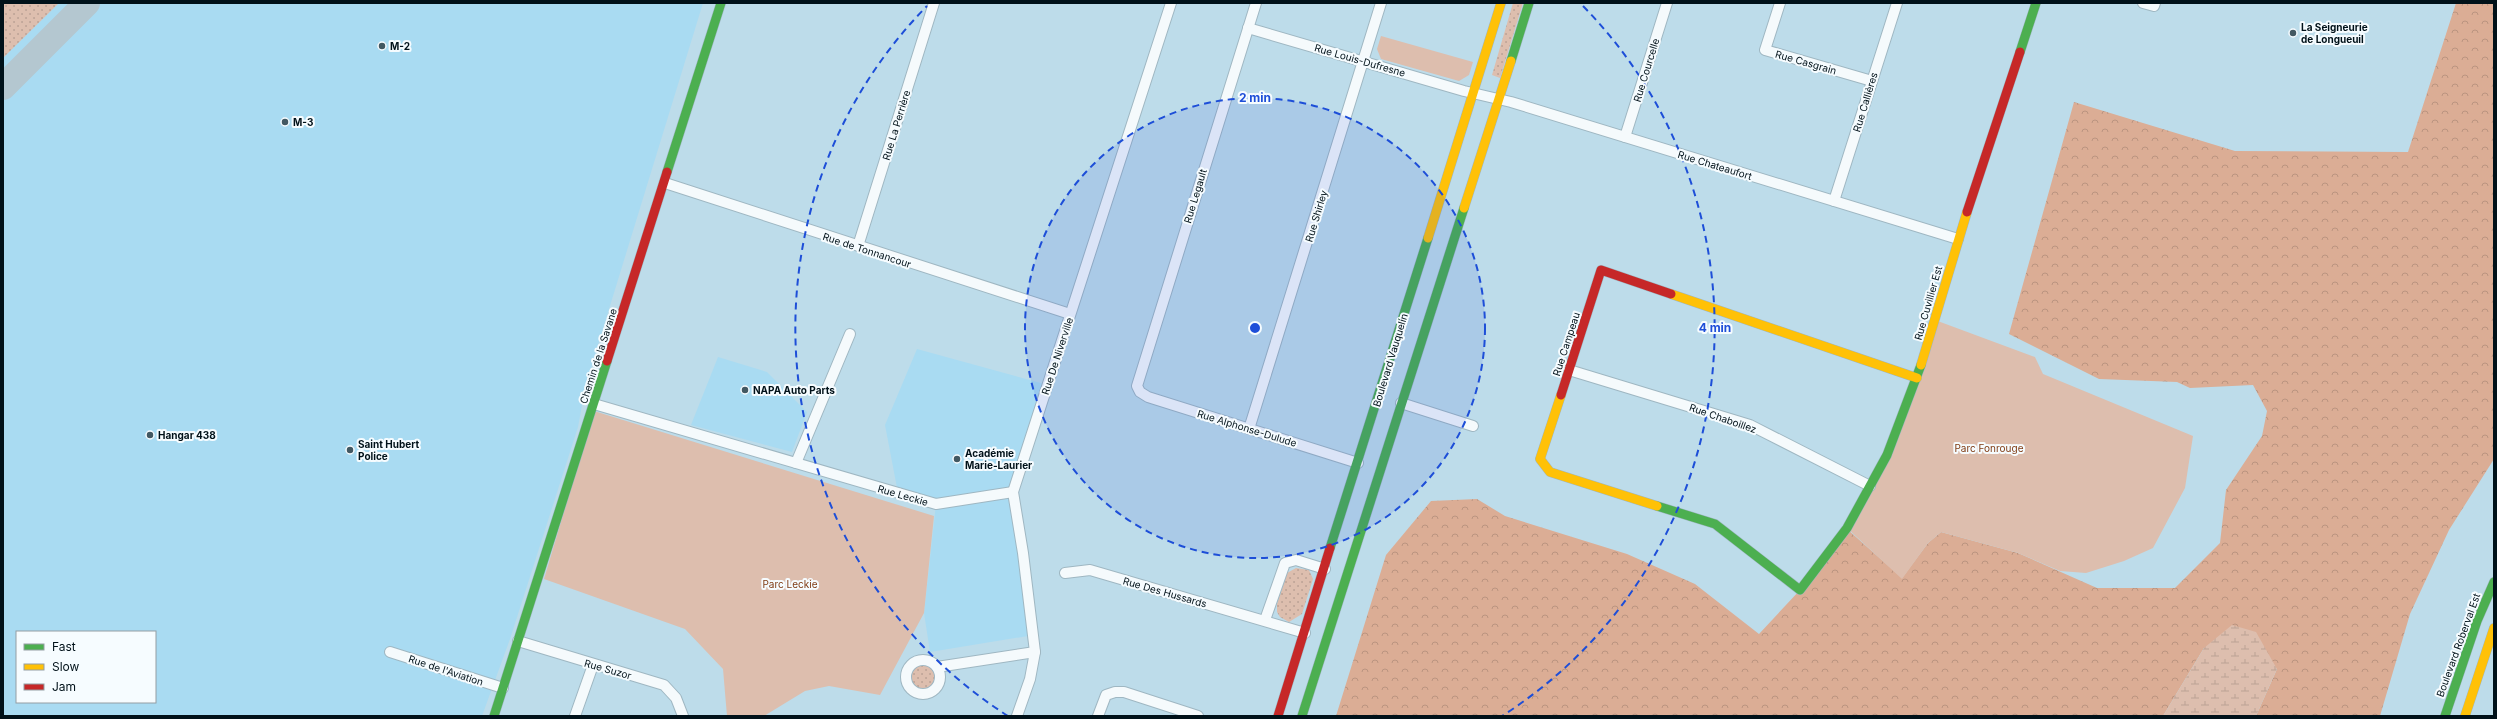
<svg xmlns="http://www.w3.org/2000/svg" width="2497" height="719" font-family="Inter,sans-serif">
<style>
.built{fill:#a9dbf2;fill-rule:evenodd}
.grass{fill:url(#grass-dots)}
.forest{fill:url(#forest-crowns)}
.wetland{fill:url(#wetland-marsh)}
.green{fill:#ddbeae}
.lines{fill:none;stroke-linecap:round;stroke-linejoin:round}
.taxiway{stroke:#b4c7d0;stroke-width:26}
.street-casing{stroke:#9fb7c2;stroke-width:12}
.fast-casing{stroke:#9fb7c2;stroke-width:10}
.slow-casing{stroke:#9fb7c2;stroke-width:10}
.jam-casing{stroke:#9fb7c2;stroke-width:10}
.street{stroke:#f5fafc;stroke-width:10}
.fast{stroke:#4caf50;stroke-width:9}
.slow{stroke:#ffc107;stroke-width:9}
.jam{stroke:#c62828;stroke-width:9}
.ring{fill:none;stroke:#1d4ed8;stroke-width:2;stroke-dasharray:7 5}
.poi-dot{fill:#425862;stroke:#f6fcff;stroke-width:1.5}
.labels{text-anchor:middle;stroke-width:4;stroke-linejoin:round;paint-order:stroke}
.poi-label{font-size:10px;font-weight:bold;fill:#001119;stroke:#f6fcff;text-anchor:start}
.street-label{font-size:10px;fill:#001119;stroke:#f6fcff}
.park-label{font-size:10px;fill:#7f3a12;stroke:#f6fcff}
.centre{fill:#1d4ed8;stroke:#f6fcff;stroke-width:2}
.ring-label{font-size:12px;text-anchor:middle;font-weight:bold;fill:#1d4ed8;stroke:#f6fcff;stroke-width:4;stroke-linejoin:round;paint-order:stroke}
</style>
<defs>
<pattern id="grass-dots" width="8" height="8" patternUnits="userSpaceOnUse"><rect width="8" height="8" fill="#ddbeae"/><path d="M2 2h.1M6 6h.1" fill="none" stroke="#bca295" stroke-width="1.8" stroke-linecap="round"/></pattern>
<pattern id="forest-crowns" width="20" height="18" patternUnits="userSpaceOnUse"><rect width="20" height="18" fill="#dbad95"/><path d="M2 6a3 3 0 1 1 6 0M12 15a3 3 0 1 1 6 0" fill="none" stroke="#ba9480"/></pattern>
<pattern id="wetland-marsh" width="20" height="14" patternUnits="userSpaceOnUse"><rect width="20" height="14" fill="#ddbeae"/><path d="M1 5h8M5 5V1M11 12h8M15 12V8" fill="none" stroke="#bca295"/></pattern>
</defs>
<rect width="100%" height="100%" fill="#bddcea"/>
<g class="built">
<path d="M3 3H703L586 384 578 427 510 639 482 716H3ZM17 632H155V702H17Z"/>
<polygon points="917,349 1048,385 1013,492 1034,635 930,652 924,613 936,504 898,493 885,425"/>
<polygon points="718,357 767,372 807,412 792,452 691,425"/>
</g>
<g class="grass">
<polygon points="3,3 59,3 3,58"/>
<polygon points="1513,3 1523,3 1500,78 1492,75"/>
<polygon points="1296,568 1309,570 1313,579 1302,614 1289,622 1280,617 1277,612 1277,604 1287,573"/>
<circle cx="921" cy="677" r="14"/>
</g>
<polygon class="forest" points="2456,3 2494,3 2494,459 2449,530 2410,614 2380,716 2256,716 2277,669 2204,648 2163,716 1336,716 1386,555 1431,501 1477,499 1505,516 1627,554 1695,584 1759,634 1800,590 1847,529 1902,578 1928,543 1941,532 2018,553 2097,588 2175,588 2220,543 2226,490 2262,436 2267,411 2253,385 2190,388 2177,382 2099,379 2009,334 2074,102 2235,151 2408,152"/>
<polygon class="wetland" points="2232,625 2256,632 2277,669 2256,716 2163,716 2204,648"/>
<g class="green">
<polygon points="1381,36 1473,62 1469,75 1459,81 1381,59 1377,49"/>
<polygon points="1935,320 2035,357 2043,374 2193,436 2185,488 2153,548 2124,561 2086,573 2060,571 2018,553 1941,532 1928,543 1902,579 1847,528 1870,486"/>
<polygon points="594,411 934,516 924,613 880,695 829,686 805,691 764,716 727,716 723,669 685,629 544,579"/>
</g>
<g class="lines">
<polyline class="taxiway" points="3,87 87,3"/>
<defs>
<g id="street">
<polyline points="1256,3 1137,386 1140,392 1148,397 1358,463"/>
<polyline points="1780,3 1765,50 1872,81"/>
<polyline points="2143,3 2154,6 2155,3"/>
<polyline points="1248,28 1464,91 1511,102 1958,239"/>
<polyline points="1625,137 1667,3"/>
<polyline points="665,183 1070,314"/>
<polyline points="1834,201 1897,3"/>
<polyline points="858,246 934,3"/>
<polyline points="1569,370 1750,425 1870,486"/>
<polyline points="1401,403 1473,426"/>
<polyline points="594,404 936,504 1013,492"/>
<polyline points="1249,429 1381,3"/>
<polyline points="796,463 850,334"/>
<polyline points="1065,573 1090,570 1305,633"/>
<polyline points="1265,620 1285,563 1296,560 1325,569"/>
<polyline points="518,641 664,685 676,698 683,716"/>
<polyline points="390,652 503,688"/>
<circle cx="923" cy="677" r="17"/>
<polyline points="937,667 1035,652"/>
<polyline points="575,716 593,665"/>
<polyline points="1017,716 1030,679 1035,652 1023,553 1013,492 1171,3"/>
<polyline points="1098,716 1106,695 1115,692 1124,692 1198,716"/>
</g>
<g id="fast">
<polyline points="2020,52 2036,3"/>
<polyline points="1511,61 1529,3"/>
<polyline points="667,172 721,3"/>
<polyline points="1657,506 1715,524 1800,590 1847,528 1887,455 1921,365"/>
<polyline points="1330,548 1428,238"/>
<polyline points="494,716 607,361"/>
<polyline points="1302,716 1464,208"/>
<polyline points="2445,716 2477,621 2494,582"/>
</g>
<g id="slow">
<polyline points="1464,208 1511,61"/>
<polyline points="1428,238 1501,3"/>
<polyline points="1671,294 1917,378"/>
<polyline points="1921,365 1967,212"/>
<polyline points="1561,395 1540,459 1550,472 1657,506"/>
<polyline points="2465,716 2494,628"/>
</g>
<g id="jam">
<polyline points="1967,212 2020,52"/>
<polyline points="607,361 667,172"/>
<polyline points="1561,395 1601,270 1671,294"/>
<polyline points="1278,716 1330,548"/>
</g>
</defs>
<use href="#street" class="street-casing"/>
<use href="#fast" class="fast-casing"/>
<use href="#slow" class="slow-casing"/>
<use href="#jam" class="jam-casing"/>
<use href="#street" class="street"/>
<use href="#fast" class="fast"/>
<use href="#slow" class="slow"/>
<use href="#jam" class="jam"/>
</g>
<circle cx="1255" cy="328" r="230" fill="#1d4ed8" fill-opacity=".12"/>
<g class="ring">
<circle cx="1255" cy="328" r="230"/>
<path d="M1008 716A460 460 0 0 1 927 6M1583 6A460 460 0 0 1 1502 716"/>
</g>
<g class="poi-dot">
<circle cx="2293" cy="33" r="4"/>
<circle cx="382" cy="46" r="4"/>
<circle cx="285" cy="122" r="4"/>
<circle cx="745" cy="390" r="4"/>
<circle cx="150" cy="435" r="4"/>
<circle cx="350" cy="450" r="4"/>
<circle cx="957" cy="459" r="4"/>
</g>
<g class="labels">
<g class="poi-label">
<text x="2301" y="31">La Seigneurie<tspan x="2301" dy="12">de Longueuil</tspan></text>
<text x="390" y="50">M-2</text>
<text x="293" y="126">M-3</text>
<text x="753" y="394">NAPA Auto Parts</text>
<text x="158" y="439">Hangar 438</text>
<text x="358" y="448">Saint Hubert<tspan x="358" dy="12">Police</tspan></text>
<text x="965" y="457">Académie<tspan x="965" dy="12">Marie-Laurier</tspan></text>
</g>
<g class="street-label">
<text transform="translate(1360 60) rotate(16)" y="4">Rue Louis-Dufresne</text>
<text transform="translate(1806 62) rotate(16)" y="4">Rue Casgrain</text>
<text transform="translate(1646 70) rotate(-73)" y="4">Rue Courcelle</text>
<text transform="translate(1865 102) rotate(-73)" y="4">Rue Callières</text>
<text transform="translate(896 125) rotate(-73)" y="4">Rue La Perrière</text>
<text transform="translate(1715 165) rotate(17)" y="4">Rue Chateaufort</text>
<text transform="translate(1195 196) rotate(-73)" y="4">Rue Legault</text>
<text transform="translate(1316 216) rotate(-73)" y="4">Rue Shirley</text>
<text transform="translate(867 250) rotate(18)" y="4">Rue de Tonnancour</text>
<text transform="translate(1928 303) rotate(-74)" y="4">Rue Cuvillier Est</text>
<text transform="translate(1566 344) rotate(-72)" y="4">Rue Campeau</text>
<text transform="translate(598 356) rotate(-72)" y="4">Chemin de la Savane</text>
<text transform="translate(1057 356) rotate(-72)" y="4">Rue De Niverville</text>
<text transform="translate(1390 360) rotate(-73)" y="4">Boulevard Vauquelin</text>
<text transform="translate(1723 418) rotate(19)" y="4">Rue Chaboillez</text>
<text transform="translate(1247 428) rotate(17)" y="4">Rue Alphonse-Dulude</text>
<text transform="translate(903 495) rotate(16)" y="4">Rue Leckie</text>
<text transform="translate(1165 592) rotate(16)" y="4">Rue Des Hussards</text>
<text transform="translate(2458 645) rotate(-70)" y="4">Boulevard Roberval Est</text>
<text transform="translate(608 669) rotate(16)" y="4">Rue Suzor</text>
<text transform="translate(446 670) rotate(18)" y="4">Rue de l'Aviation</text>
</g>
<g class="park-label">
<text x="1989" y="452">Parc Fonrouge</text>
<text x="790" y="588">Parc Leckie</text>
</g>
</g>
<circle cx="1255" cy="328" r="6" class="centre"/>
<g class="ring-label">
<text x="1255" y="102">2 min</text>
<text x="1715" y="332">4 min</text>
</g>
<rect width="2497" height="719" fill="none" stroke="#001119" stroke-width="8"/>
<rect x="16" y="631" width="140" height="72" fill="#f6fcff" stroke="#949ea3"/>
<rect x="24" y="644" width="20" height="6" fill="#4caf50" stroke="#949ea3"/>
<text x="52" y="651" font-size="12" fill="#001119">Fast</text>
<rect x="24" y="664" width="20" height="6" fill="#ffc107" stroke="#949ea3"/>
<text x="52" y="671" font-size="12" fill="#001119">Slow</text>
<rect x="24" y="684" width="20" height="6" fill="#c62828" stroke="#949ea3"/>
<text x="52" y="691" font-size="12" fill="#001119">Jam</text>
</svg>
